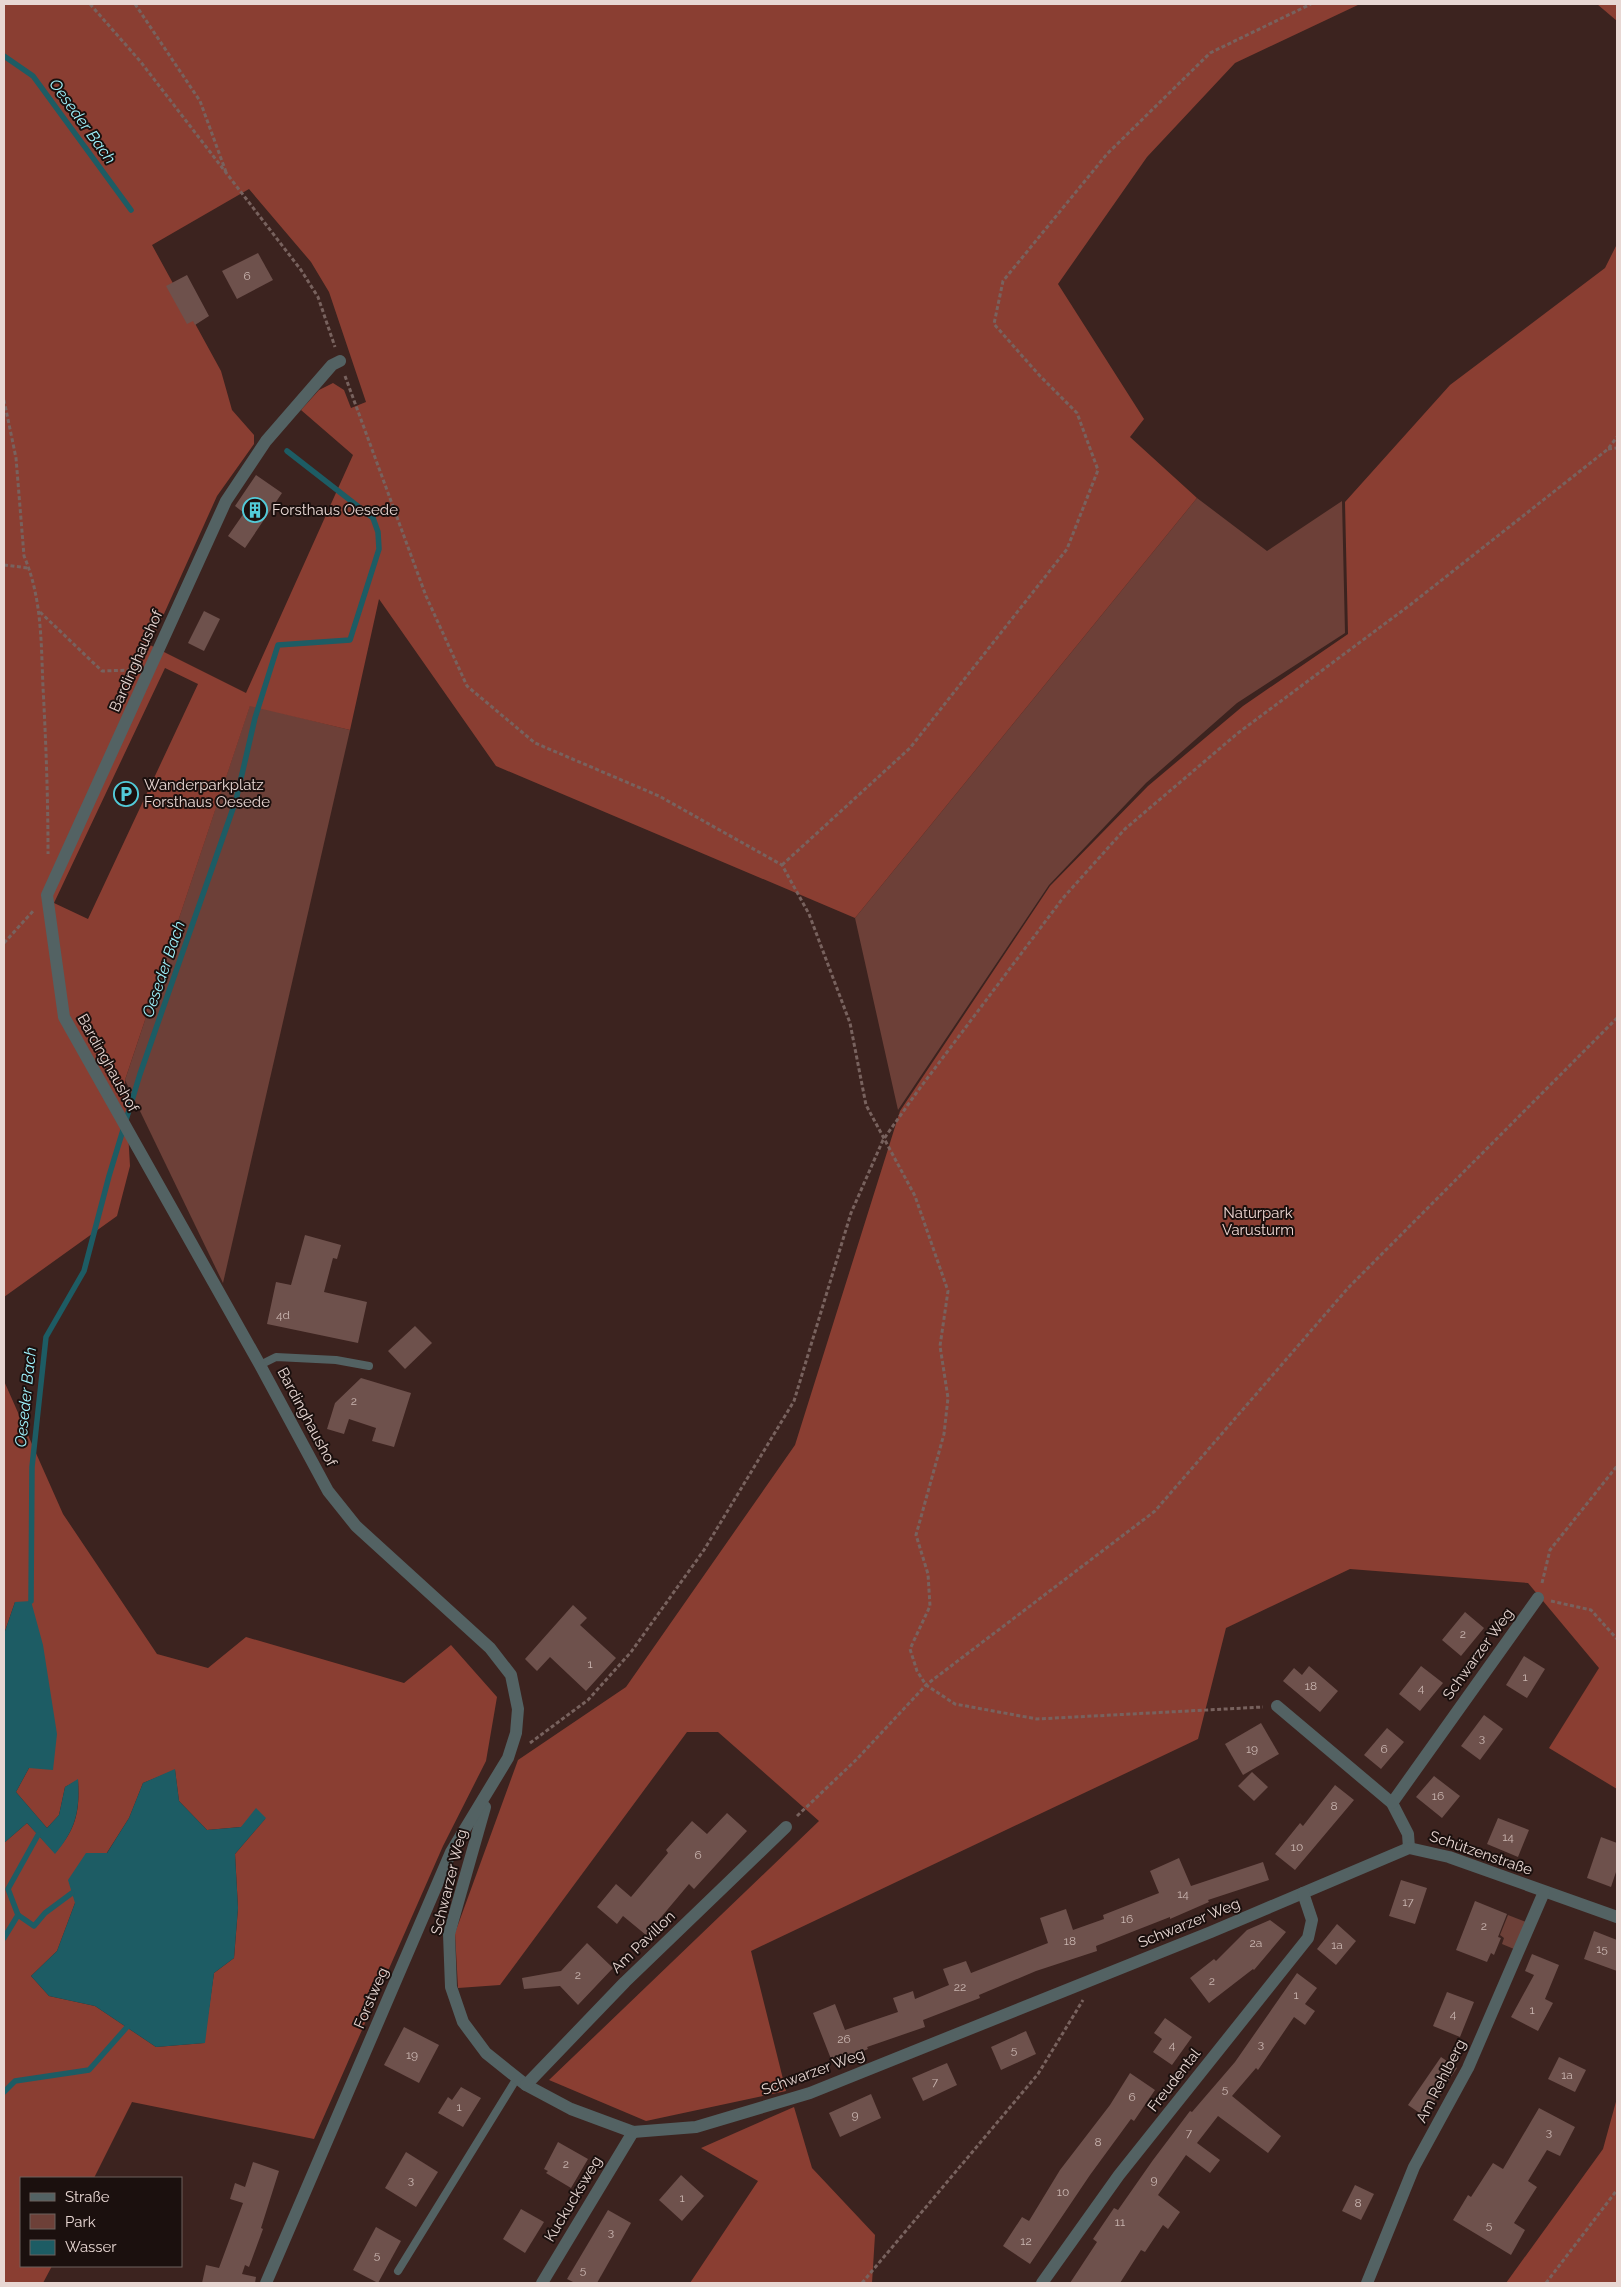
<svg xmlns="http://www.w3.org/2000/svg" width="1621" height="2287" font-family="Raleway,sans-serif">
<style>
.green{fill:#6d4038}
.forest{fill:#8a3e32;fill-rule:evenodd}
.water{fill:#1d5c64}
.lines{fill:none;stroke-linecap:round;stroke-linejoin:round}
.stream{stroke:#1d5c64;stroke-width:5.5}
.building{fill:#6e514c}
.path{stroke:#78625e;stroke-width:3;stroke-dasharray:4 2.5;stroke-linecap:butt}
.lane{stroke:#536263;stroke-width:8}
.street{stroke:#536263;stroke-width:12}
.labels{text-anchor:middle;stroke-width:4;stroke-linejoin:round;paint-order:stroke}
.number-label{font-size:12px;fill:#cab6b1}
.poi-label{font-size:15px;fill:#e8d7d3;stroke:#1b100e;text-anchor:start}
.street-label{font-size:15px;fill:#e8d7d3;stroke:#1b100e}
.park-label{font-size:15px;fill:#efd7d3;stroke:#1b100e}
.water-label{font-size:16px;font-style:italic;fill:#9ef2fc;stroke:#1b100e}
</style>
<rect width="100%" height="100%" fill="#3c231f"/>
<g class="green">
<polygon points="1197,498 1267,551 1342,501 1345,633 1237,703 1146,783 1049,885 898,1110 855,918"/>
<polygon points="250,705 350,730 223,1283 125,1080"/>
<polygon points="1508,1915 1526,1922 1514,1949 1502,1944 1504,1938 1500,1935"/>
</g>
<g class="forest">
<path d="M4 4H1360L1235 63 1147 157 1058 284 1144 419 1130 437 1197 498 855 918 496 766 379 599 350 730 250 706 125 1080 130 1166 117 1216 4 1297ZM249 189 311 262 329 292 366 402 351 408 344 390 333 383 319 390 301 410 353 455 246 693 150 645 217 496 254 444V435L232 410 221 371 152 245ZM165 668 198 684 88 919 54 903Z"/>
<polygon points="1597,4 1617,4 1617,21"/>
<polygon points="1617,244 1617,1789 1549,1748 1599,1668 1528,1583 1350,1569 1226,1628 1198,1739 751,1951 786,2091 646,2121 549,2080 819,1821 718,1732 687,1732 500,1985 458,1988 455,1933 518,1760 626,1687 795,1445 900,1111 1050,886 1148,786 1243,706 1348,634 1345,502 1450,385 1605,268"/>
<path d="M4 1381 63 1514 157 1654 208 1668 246 1637 404 1683 451 1645 497 1697 486 1761 443 1846 314 2139 132 2102 94 2178H21V2266H52L43 2283H4V1843L27 1823 55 1853C76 1829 80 1812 78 1780L65 1787 59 1815 47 1828 16 1792 29 1768 15 1602 4 1634ZM175 1770 179 1801 207 1830 241 1827 265 1819 235 1854 238 1908 234 1958 214 1973 204 2043 156 2047 95 2006 49 1996 31 1976 57 1951 75 1903 129 1818 143 1783Z"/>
<polygon points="1617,2098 1617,2283 1506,2283 1603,2149"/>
<polygon points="794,2107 812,2168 875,2235 872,2283 690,2283 758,2181 701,2148"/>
</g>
<g class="water">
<path d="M31 1601 43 1645 57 1734 53 1770 29 1768 16 1792 47 1828 59 1815 65 1787 78 1779C80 1811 76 1829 55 1854L27 1823 4 1843V1634L15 1602Z"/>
<polygon points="175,1769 179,1801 207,1830 241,1827 256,1808 266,1818 235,1854 238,1908 234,1958 214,1973 205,2043 156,2047 95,2006 49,1996 31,1976 57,1951 75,1903 68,1880 86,1853 107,1853 129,1818 143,1783"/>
</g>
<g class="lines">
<g class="stream">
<polyline points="4,56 33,76 131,210"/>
<polyline points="31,1601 32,1467 46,1337 84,1271 109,1176 140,1074 236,800 255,718 278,645 350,640 379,549 378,532 373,518 287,451"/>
<polyline points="18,1915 34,1926 45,1913 72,1893"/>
<polyline points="4,1938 18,1915 8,1889 38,1835"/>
<polyline points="4,2092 15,2081 89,2070 127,2027"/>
</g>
</g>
<g class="building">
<polygon points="258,253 273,280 237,299 222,271"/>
<polygon points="187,275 209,316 195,325 193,321 187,324 166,286"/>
<polygon points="256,475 282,493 245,548 228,536 244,513 235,506"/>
<polygon points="204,611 220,619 204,651 188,643"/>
<polygon points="305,1235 341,1245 337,1259 333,1258 324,1292 367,1302 358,1343 267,1324 276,1282 291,1285"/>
<polygon points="415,1326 432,1343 405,1369 388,1351"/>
<polygon points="361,1378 411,1393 394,1447 372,1441 376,1428 349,1419 344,1434 327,1429 335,1403"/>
<polygon points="573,1605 587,1618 580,1625 616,1658 586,1691 550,1657 537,1671 525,1659"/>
<polygon points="1465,1612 1484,1628 1461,1656 1442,1640"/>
<polygon points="1524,1656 1545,1669 1527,1698 1506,1685"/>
<polygon points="1309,1666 1338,1691 1320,1712 1283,1681 1294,1668 1302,1675"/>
<polygon points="1421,1666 1443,1683 1420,1711 1399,1694"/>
<polygon points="1484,1715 1503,1729 1480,1760 1461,1746"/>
<polygon points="1261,1723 1279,1754 1243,1775 1225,1744"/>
<polygon points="1387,1728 1404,1742 1381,1769 1364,1755"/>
<polygon points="1252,1772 1268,1787 1254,1801 1238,1786"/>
<polygon points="1434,1776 1460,1796 1442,1818 1416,1797"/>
<polygon points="1335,1785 1354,1800 1295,1870 1275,1854 1300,1823 1303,1826"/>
<polygon points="727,1813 747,1831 694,1889 689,1884 646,1935 623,1916 617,1924 597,1907 616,1884 631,1897 668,1853 666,1850 692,1821 707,1834"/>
<polygon points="1498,1818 1529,1830 1518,1857 1487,1844"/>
<polygon points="1601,1837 1617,1843 1617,1869 1611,1887 1587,1878"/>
<polygon points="1179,1858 1191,1886 1263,1862 1269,1880 1208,1900 1209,1902 1170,1919 1170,1917 1096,1946 1097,1951 1036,1971 979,1995 980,1998 923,2020 925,2027 867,2047 868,2049 833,2064 813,2013 835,2004 845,2030 898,2012 893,1998 913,1991 915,1999 949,1985 943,1969 966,1961 971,1973 1048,1943 1040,1918 1066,1909 1073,1930 1104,1919 1103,1915 1159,1893 1150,1871"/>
<polygon points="1401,1880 1427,1888 1415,1924 1389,1916"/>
<polygon points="1475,1901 1507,1914 1498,1937 1501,1938 1494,1955 1491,1953 1487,1962 1456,1950"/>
<polygon points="1270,1920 1286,1932 1254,1970 1253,1969 1209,2003 1190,1978 1214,1959 1216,1961 1247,1930"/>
<polygon points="1337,1924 1356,1941 1336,1965 1317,1949"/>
<polygon points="1594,1931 1617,1940 1617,1971 1584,1959"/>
<polygon points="587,1943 613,1968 578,2005 560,1986 524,1989 522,1978 561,1971"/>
<polygon points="1532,1954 1559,1965 1545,1999 1553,2003 1538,2031 1511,2017 1534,1975 1525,1971"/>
<polygon points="1297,1973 1317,1988 1305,2004 1315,2011 1305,2025 1294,2017 1258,2070 1256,2068 1232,2096 1281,2136 1268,2153 1218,2116 1197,2143 1220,2160 1210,2173 1186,2155 1158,2195 1180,2212 1168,2229 1163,2225 1145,2252 1141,2250 1120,2283 1070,2283 1097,2242 1093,2239 1114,2208 1118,2210 1153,2160 1190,2111 1192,2112 1235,2062"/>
<polygon points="1447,1992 1474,2002 1460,2037 1433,2026"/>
<polygon points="1165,2018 1192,2037 1172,2065 1153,2052 1162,2039 1154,2033"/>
<polygon points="404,2027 439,2045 419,2083 384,2065"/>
<polygon points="1026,2031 1036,2054 1001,2070 991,2047"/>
<polygon points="1441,2057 1457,2068 1424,2116 1408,2105"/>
<polygon points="1559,2057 1586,2070 1575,2092 1548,2079"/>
<polygon points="947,2063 957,2085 923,2101 912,2078"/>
<polygon points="1130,2073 1155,2090 1134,2121 1131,2119 1090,2175 1030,2264 1003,2246 1022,2217 1029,2221 1060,2170 1110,2105"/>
<polygon points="461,2087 481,2098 463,2127 438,2113 448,2097 452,2100"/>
<polygon points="871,2094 881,2118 840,2137 829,2113"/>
<polygon points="1539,2108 1575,2127 1560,2156 1547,2150 1528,2181 1537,2187 1514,2223 1525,2230 1511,2255 1453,2220 1468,2195 1471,2197 1493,2163 1503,2169"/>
<polygon points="558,2142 588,2159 571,2188 546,2173 548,2171 544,2169"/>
<polygon points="406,2152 438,2172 416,2207 385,2188"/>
<polygon points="253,2162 279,2171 261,2228 263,2229 249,2267 245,2265 242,2274 256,2277 255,2283 202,2283 206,2265 219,2268 243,2203 230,2199 235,2183 245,2187"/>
<polygon points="681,2175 704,2196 682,2221 659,2200"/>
<polygon points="1355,2185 1374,2194 1361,2220 1342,2211"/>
<polygon points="521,2209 544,2222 525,2253 503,2239"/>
<polygon points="608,2210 631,2223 597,2283 575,2283 567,2279"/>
<polygon points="376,2227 401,2241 378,2283 353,2270"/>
</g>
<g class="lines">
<g class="path">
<polyline points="90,4 140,61 301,270 318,297 335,347"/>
<polyline points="135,4 200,101 226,172"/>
<polyline points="345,376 426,596 467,686 535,743 659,796 782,865 809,914 850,1023 866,1105 915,1196 948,1291 940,1346 948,1398 944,1434 916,1535 928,1574 930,1606 910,1649 917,1671 926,1685 955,1704 1037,1719 1263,1707"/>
<path d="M4 400 16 458 24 556C42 598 41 642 43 687 46 743 48 798 48 854"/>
<polyline points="1608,449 1617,448"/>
<polyline points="4,565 28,568"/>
<polyline points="40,612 102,671 132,670"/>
<polyline points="782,865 910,748 1067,549 1098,470 1077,413 1040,376 994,324 1003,281 1107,154 1210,53 1311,4"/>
<polyline points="4,943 34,910"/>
<polyline points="1542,1583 1550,1550 1617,1466"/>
<polyline points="1551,1601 1591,1610 1617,1639"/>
<polyline points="530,1743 588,1700 631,1652 704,1550 794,1401 851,1213 883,1140 917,1092 1063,898 1125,829 1238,733 1410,605 1608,449 1617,437"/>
<polyline points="797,1816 857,1759 926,1685 1155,1511 1348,1288 1617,1018"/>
<polyline points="862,2283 1038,2074 1083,2000"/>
<polyline points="1546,2283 1617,2190"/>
</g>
<g class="lane">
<polyline points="260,1365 276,1357 336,1360 369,1366"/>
<polyline points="398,2271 517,2078"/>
</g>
<g class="street">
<polyline points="1277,1706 1392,1803 1408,1834 1409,1848"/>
<polyline points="1392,1803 1538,1598"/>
<polyline points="485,1807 449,1934 451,1987 463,2022 486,2053 526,2085 571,2109 633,2132 696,2127 810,2093 1211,1932 1409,1848 1449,1857 1617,1917"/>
<polyline points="526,2085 625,1982 786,1827"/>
<polyline points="266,2283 451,1852 508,1758 516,1733 518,1709 511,1675 490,1648 356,1526 328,1491 260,1365 64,1017 47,895 226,501 266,441 332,365 340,361"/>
<polyline points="542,2283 633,2132"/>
<polyline points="1042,2283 1119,2175 1308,1938 1312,1920 1303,1893"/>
<polyline points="1367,2283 1414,2167 1468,2068 1544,1892"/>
</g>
</g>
<defs>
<symbol id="building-ring" viewBox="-11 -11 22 22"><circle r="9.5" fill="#1b100e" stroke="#52cbd9" stroke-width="1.5"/><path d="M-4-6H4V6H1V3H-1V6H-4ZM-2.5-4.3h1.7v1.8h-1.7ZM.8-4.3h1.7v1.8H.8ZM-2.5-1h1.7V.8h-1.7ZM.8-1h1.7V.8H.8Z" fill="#52cbd9"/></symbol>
<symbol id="parking-ring" viewBox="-11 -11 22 22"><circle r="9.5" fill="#1b100e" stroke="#52cbd9" stroke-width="1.5"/><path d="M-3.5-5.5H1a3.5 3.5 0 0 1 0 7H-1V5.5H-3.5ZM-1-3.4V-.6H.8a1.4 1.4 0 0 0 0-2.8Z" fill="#52cbd9"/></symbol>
</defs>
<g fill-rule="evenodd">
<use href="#building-ring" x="241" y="496" width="28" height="28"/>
<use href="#parking-ring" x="112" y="780" width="28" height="28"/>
</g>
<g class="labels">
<g class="number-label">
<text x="247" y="280">6</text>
<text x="283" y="1319">4d</text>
<text x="354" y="1405">2</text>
<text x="1463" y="1638">2</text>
<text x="590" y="1668">1</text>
<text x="1525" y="1681">1</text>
<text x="1311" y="1690">18</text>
<text x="1421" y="1692">4</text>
<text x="1482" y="1742">3</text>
<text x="1252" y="1753">19</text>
<text x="1384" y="1753">6</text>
<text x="1438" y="1800">16</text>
<text x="1334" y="1810">8</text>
<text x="1508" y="1841">14</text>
<text x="1297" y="1851">10</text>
<text x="698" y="1859">6</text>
<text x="1183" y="1898">14</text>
<text x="1408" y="1906">17</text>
<text x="1127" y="1923">16</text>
<text x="1484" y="1930">2</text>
<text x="1070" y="1945">18</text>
<text x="1256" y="1947">2a</text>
<text x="1337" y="1949">1a</text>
<text x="1602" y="1953">15</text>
<text x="578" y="1979">2</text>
<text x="1212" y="1985">2</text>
<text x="960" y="1991">22</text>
<text x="1296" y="1999">1</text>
<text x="1532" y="2014">1</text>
<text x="1453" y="2018">4</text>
<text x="844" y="2043">26</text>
<text x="1261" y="2048">3</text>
<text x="1172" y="2049">4</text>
<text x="1014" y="2054">5</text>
<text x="412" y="2059">19</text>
<text x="1567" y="2079">1a</text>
<text x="935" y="2086">7</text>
<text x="1225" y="2093">5</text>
<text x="1132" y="2101">6</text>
<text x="459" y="2111">1</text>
<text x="855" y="2119">9</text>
<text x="1549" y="2136">3</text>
<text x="1189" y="2137">7</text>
<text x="1098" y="2146">8</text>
<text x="566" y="2168">2</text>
<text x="411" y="2184">3</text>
<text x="1154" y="2184">9</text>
<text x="1063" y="2196">10</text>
<text x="682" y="2202">1</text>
<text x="1358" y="2207">8</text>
<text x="1120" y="2226">11</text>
<text x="1489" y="2229">5</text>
<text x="611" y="2236">3</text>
<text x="1026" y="2245">12</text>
<text x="377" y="2259">5</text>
<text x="583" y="2274">5</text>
</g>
<g class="poi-label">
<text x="272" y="515">Forsthaus Oesede</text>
<text x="144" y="790">Wanderparkplatz<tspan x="144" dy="17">Forsthaus Oesede</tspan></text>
</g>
<g class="street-label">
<text transform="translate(136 661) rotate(-66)" y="5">Bardinghaushof</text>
<text transform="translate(108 1063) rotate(61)" y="5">Bardinghaushof</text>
<text transform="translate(307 1417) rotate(62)" y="5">Bardinghaushof</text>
<text transform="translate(1478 1654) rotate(-54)" y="5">Schwarzer Weg</text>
<text transform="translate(1481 1853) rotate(19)" y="5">Schützenstraße</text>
<text transform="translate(449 1882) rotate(-76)" y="5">Schwarzer Weg</text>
<text transform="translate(1189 1923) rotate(-22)" y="5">Schwarzer Weg</text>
<text transform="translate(643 1942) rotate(-44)" y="5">Am Pavillon</text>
<text transform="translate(371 1998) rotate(-67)" y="5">Forstweg</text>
<text transform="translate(813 2072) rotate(-20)" y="5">Schwarzer Weg</text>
<text transform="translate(1174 2080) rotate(-52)" y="5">Freudental</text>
<text transform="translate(1441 2081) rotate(-63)" y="5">Am Rehlberg</text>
<text transform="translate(573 2199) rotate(-59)" y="5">Kuckucksweg</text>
</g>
<g class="park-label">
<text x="1258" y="1218">Naturpark<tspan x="1258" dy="17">Varusturm</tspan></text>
</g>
<g class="water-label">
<text transform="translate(83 121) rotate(54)" y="6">Oeseder Bach</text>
<text transform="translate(163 969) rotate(-71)" y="6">Oeseder Bach</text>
<text transform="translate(25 1397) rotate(-84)" y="6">Oeseder Bach</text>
</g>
</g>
<rect width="1621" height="2287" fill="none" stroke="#e8d7d3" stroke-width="10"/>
<rect x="20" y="2177" width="162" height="90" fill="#1b100e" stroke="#6d605d"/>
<rect x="30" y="2193" width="25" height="8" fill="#536263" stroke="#6d605d"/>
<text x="65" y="2202" font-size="15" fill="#e8d7d3">Straße</text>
<rect x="30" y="2214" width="25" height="15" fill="#6d4038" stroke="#6d605d"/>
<text x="65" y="2227" font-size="15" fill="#e8d7d3">Park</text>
<rect x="30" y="2240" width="25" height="15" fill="#1d5c64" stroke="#6d605d"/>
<text x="65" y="2252" font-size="15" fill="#e8d7d3">Wasser</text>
</svg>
